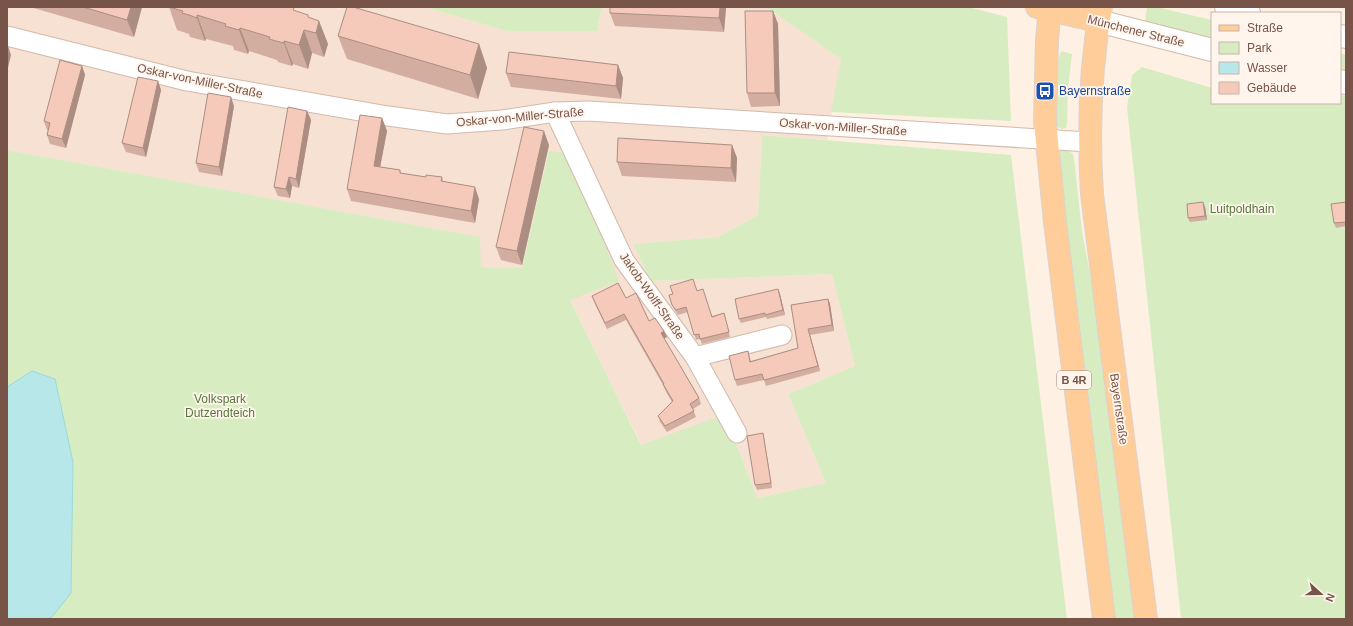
<svg xmlns="http://www.w3.org/2000/svg" width="1353" height="626" font-family="Arial,sans-serif">
<style>
.residential{fill:#f6e1d2}
.green{fill:#d8ecc2}
.water{fill:#b7e7e8;stroke:#9dd9db}
.lines{fill:none;stroke-linecap:round;stroke-linejoin:round}
.minor-casing{stroke:#d2b9ac;stroke-width:21}
.secondary-casing{stroke:#d5b8aa;stroke-width:24}
.primary-casing{stroke:#dcd2cf;stroke-width:24}
.minor{stroke:#fff;stroke-width:19}
.secondary{stroke:#fff;stroke-width:22}
.primary{stroke:#ffcd9a;stroke-width:22}
.wall{fill:#d3aea0}
.shaded-wall{fill:#ac8d82}
.building{fill:#f5caba;stroke:#ac8d82}
.labels{text-anchor:middle;stroke-width:3.5;stroke-linejoin:round;paint-order:stroke}
.shield{fill:#fff5ec;stroke:#a08479;stroke-width:1}
.shield-label{font-size:11px;font-weight:bold;fill:#785348}
.street-label{font-size:12px;fill:#785348;stroke:#fff5ec}
.transit-label{font-size:12px;fill:#164399;stroke:#fff5ec;text-anchor:start}
.park-label{font-size:12px;fill:#55793c;stroke:#fff5ec}
</style>
<rect width="100%" height="100%" fill="#fef1e4"/>
<polygon class="residential" points="7,7 332,7 340,9 342,7 424,7 507,31 597,31 602,7 766,7 841,59 827,140 762,135 758,215 718,237 633,244 651,281 832,274 855,366 788,394 826,483 757,498 725,414 642,446 570,300 570,154 549,150 522,268 481,267 479,237 7,150"/>
<g class="green">
<polygon points="424,7 602,7 597,31 507,31"/>
<polygon points="766,7 968,7 1007,17 1011,121 831,112 841,59"/>
<polygon points="1147,7 1156,7 1212,20 1212,39 1145,22"/>
<polygon points="1061,51 1072,54 1068,88 1067,124 1066,128 1062,129 1058,127 1055,123 1057,63"/>
<polygon points="1340,53 1346,55 1346,72 1340,70"/>
<polygon points="1142,67 1212,88 1212,103 1340,103 1340,95 1346,96 1346,619 1181,619 1127,107 1132,75"/>
<polygon points="762,135 1011,155 1067,619 7,619 7,150 480,237 481,267 522,268 549,150 570,154 619,281 570,300 641,445 725,414 757,498 826,483 788,394 855,366 832,274 651,281 633,244 718,237 758,215"/>
<polygon points="1064,150 1069,151 1073,154 1074,159 1082,231 1094,296 1137,619 1114,619 1057,155 1060,151"/>
</g>
<polygon class="water" points="32,371 55,379 73,462 71,593 52,617 45,619 7,619 7,387"/>
<g class="lines">
<defs>
<g id="minor">
<polyline points="7,36 187,81 388,116 447,124 502,120 555,112 588,111 1089,142"/>
<polyline points="555,112 624,260 695,357 737,433"/>
<polyline points="695,357 782,335"/>
</g>
<g id="secondary">
<polyline points="1226,7 1249,13"/>
<polyline points="1098,21 1212,50"/>
<polyline points="1340,36 1346,37"/>
<polyline points="1340,81 1346,83"/>
</g>
<g id="primary">
<polyline points="1037,7 1098,21"/>
<polyline points="1050,7 1047,40 1045,122 1055,222 1104,619"/>
<path d="M1101 7C1090 69 1088 131 1092 194L1146 619"/>
</g>
</defs>
<use href="#minor" class="minor-casing"/>
<use href="#secondary" class="secondary-casing"/>
<use href="#primary" class="primary-casing"/>
<use href="#minor" class="minor"/>
<use href="#secondary" class="secondary"/>
<use href="#primary" class="primary"/>
</g>
<g class="wall">
<polygon points="30,7 142,7 134,37"/>
<polygon points="169,7 295,11 309,18 319,21 328,44 324,57 312,53 308,69 293,64 292,66 278,62 277,60 249,51 248,54 234,50 233,46 206,39 205,41 190,37 189,34 177,30"/>
<polygon points="726,8 724,32 615,26 610,13"/>
<polygon points="773,11 778,24 780,106 751,107 747,93"/>
<polygon points="338,36 479,44 487,68 478,99 347,59"/>
<polygon points="618,65 623,78 621,99 511,87 506,73"/>
<polygon points="82,66 85,75 66,148 50,144 47,135 48,130 47,130 44,121"/>
<polygon points="158,81 161,90 146,157 126,152 122,143"/>
<polygon points="234,106 222,176 199,172 196,163"/>
<polygon points="307,111 311,120 299,188 292,186 290,198 278,196 274,187"/>
<polygon points="382,118 387,131 380,167 400,170 401,173 426,177 442,177 443,181 479,199 475,223 351,201 347,189"/>
<polygon points="549,145 522,265 501,260 496,247"/>
<polygon points="732,145 737,158 736,182 622,176 617,162"/>
<polygon points="1346,202 1346,226 1336,228 1334,223"/>
<polygon points="1205,207 1207,220 1190,222 1188,218"/>
<polygon points="778,289 780,294 785,315 767,319 766,317 741,323 739,319"/>
<polygon points="697,291 712,316 724,313 730,337 702,344 700,339 696,340 688,312 678,315 674,309 672,305"/>
<polygon points="592,296 626,298 649,321 664,331 667,337 664,339 699,398 701,404 693,409 696,417 667,432 660,422 658,416 672,402 665,390 663,385 626,320 607,329 594,302"/>
<polygon points="828,299 830,304 834,331 810,335 820,371 766,386 764,380 737,386 735,380 748,351 751,361 798,348 791,305"/>
<polygon points="763,433 764,438 772,488 757,490 755,485"/>
</g>
<g class="shaded-wall">
<polygon points="131,7 142,7 134,37 127,20"/>
<polygon points="720,7 725,7 726,8 724,32 719,18"/>
<polygon points="773,11 778,24 780,106 775,93"/>
<polygon points="197,15 206,39 205,41 197,18"/>
<polygon points="319,21 328,44 324,57 316,33"/>
<polygon points="240,28 249,51 248,54 239,30"/>
<polygon points="304,30 312,53 308,69 299,45"/>
<polygon points="284,41 293,64 292,66 284,43"/>
<polygon points="479,44 487,68 478,99 470,75"/>
<polygon points="8,46 11,55 7,72 7,50"/>
<polygon points="618,65 623,78 621,99 616,86"/>
<polygon points="82,66 85,75 66,148 62,139"/>
<polygon points="158,81 161,90 146,157 143,148"/>
<polygon points="231,97 234,106 222,176 219,167"/>
<polygon points="307,111 311,120 299,188 296,179"/>
<polygon points="382,118 387,131 378,178 374,166"/>
<polygon points="544,131 549,145 522,265 517,251"/>
<polygon points="732,145 737,158 736,182 731,168"/>
<polygon points="289,177 292,186 290,198 286,189"/>
<polygon points="475,187 479,199 475,223 471,211"/>
<polygon points="1203,202 1205,207 1207,220 1205,216"/>
<polygon points="778,289 780,294 785,315 783,310"/>
<polygon points="828,299 830,304 834,331 832,325"/>
<polygon points="808,329 810,335 820,371 818,366"/>
<polygon points="664,331 667,337 663,339 661,333"/>
<polygon points="763,433 764,438 772,488 771,483"/>
</g>
<g class="building">
<polygon points="83,7 131,7 127,20"/>
<polygon points="169,7 291,7 294,8 293,10 308,15 308,17 319,21 316,33 304,30 299,45 284,41 284,43 276,41 269,39 270,37 240,28 239,30 225,26 226,24 197,15 197,18 189,15 182,13 183,11"/>
<polygon points="347,7 353,7 479,44 470,75 338,36"/>
<polygon points="610,7 720,7 719,18 610,13"/>
<polygon points="745,11 773,11 775,93 747,93"/>
<polygon points="509,52 618,65 616,86 506,73"/>
<polygon points="60,60 82,66 62,139 47,135 50,123 44,121"/>
<polygon points="138,77 158,81 143,148 122,143"/>
<polygon points="208,93 231,97 219,167 196,163"/>
<polygon points="288,107 307,111 296,179 289,177 286,189 274,187"/>
<polygon points="360,115 382,118 374,166 400,170 400,173 426,177 426,175 442,177 441,181 475,187 471,211 347,189"/>
<polygon points="524,127 544,131 517,251 496,247"/>
<polygon points="618,138 732,145 731,168 617,162"/>
<polygon points="1203,202 1205,216 1188,218 1187,204"/>
<polygon points="1346,202 1346,222 1334,223 1331,204"/>
<polygon points="693,279 697,291 703,289 712,317 724,313 729,332 700,339 699,334 694,335 686,307 676,310 672,305 669,295 673,294 670,286"/>
<polygon points="618,283 626,298 636,293 649,321 655,318 664,331 661,333 699,398 690,404 694,411 665,426 658,416 673,401 663,384 664,384 624,314 605,323 592,296"/>
<polygon points="778,289 783,310 765,315 765,313 739,319 735,299"/>
<polygon points="828,299 832,325 808,329 818,366 764,380 762,374 735,380 729,356 748,351 750,362 798,348 791,305"/>
<polygon points="763,433 771,483 755,485 747,436"/>
</g>
<defs>
<symbol id="bus-square" viewBox="-11 -11 22 22"><rect x="-9" y="-9" width="18" height="18" rx="4" fill="#1a4fb4" stroke="#fff5ec"/><path d="M-5-6H5V4H4V6H2V4H-2V6H-4V4H-5ZM-3.5-4V0h7V-4ZM-3.5 1.2v1.5H-2V1.2ZM2 1.2v1.5H3.5V1.2Z" fill="#fff"/></symbol>
</defs>
<g fill-rule="evenodd">
<use href="#bus-square" x="1034" y="80" width="22" height="22"/>
</g>
<g class="labels">
<rect class="shield" x="1057" y="371" width="34" height="18" rx="3"/>
<g class="shield-label">
<text x="1074" y="384">B 4R</text>
</g>
<g class="street-label">
<text transform="translate(1136 31) rotate(14)" y="4">Münchener Straße</text>
<text transform="translate(200 81) rotate(12)" y="4">Oskar-von-Miller-Straße</text>
<text transform="translate(520 117) rotate(-5)" y="4">Oskar-von-Miller-Straße</text>
<text transform="translate(843 127) rotate(4)" y="4">Oskar-von-Miller-Straße</text>
<text transform="translate(652 296) rotate(55)" y="4">Jakob-Wolff-Straße</text>
<text transform="translate(1119 409) rotate(82)" y="4">Bayernstraße</text>
</g>
<g class="transit-label">
<text x="1059" y="95">Bayernstraße</text>
</g>
<g class="park-label">
<text x="1242" y="213">Luitpoldhain</text>
<text x="220" y="403">Volkspark<tspan x="220" dy="14">Dutzendteich</tspan></text>
</g>
</g>
<rect width="1353" height="626" fill="none" stroke="#785348" stroke-width="16"/>
<rect x="1211" y="12" width="130" height="92" fill="#fff5ec" stroke="#c9b4aa"/>
<rect x="1219" y="25" width="20" height="6" fill="#ffcd9a" stroke="#c9b4aa"/>
<text x="1247" y="32" font-size="12" fill="#785348">Straße</text>
<rect x="1219" y="42" width="20" height="12" fill="#d8ecc2" stroke="#c9b4aa"/>
<text x="1247" y="52" font-size="12" fill="#785348">Park</text>
<rect x="1219" y="62" width="20" height="12" fill="#b7e7e8" stroke="#c9b4aa"/>
<text x="1247" y="72" font-size="12" fill="#785348">Wasser</text>
<rect x="1219" y="82" width="20" height="12" fill="#f5caba" stroke="#c9b4aa"/>
<text x="1247" y="92" font-size="12" fill="#785348">Gebäude</text>
<g transform="translate(1321 594) rotate(111)" stroke="#fff5ec" stroke-width="3" paint-order="stroke">
<path d="M0-3L7 15L0 10L-7 15Z" fill="#785348"/>
<text y="-6" font-size="11" font-weight="bold" text-anchor="middle" fill="#785348">N</text>
</g>
</svg>
